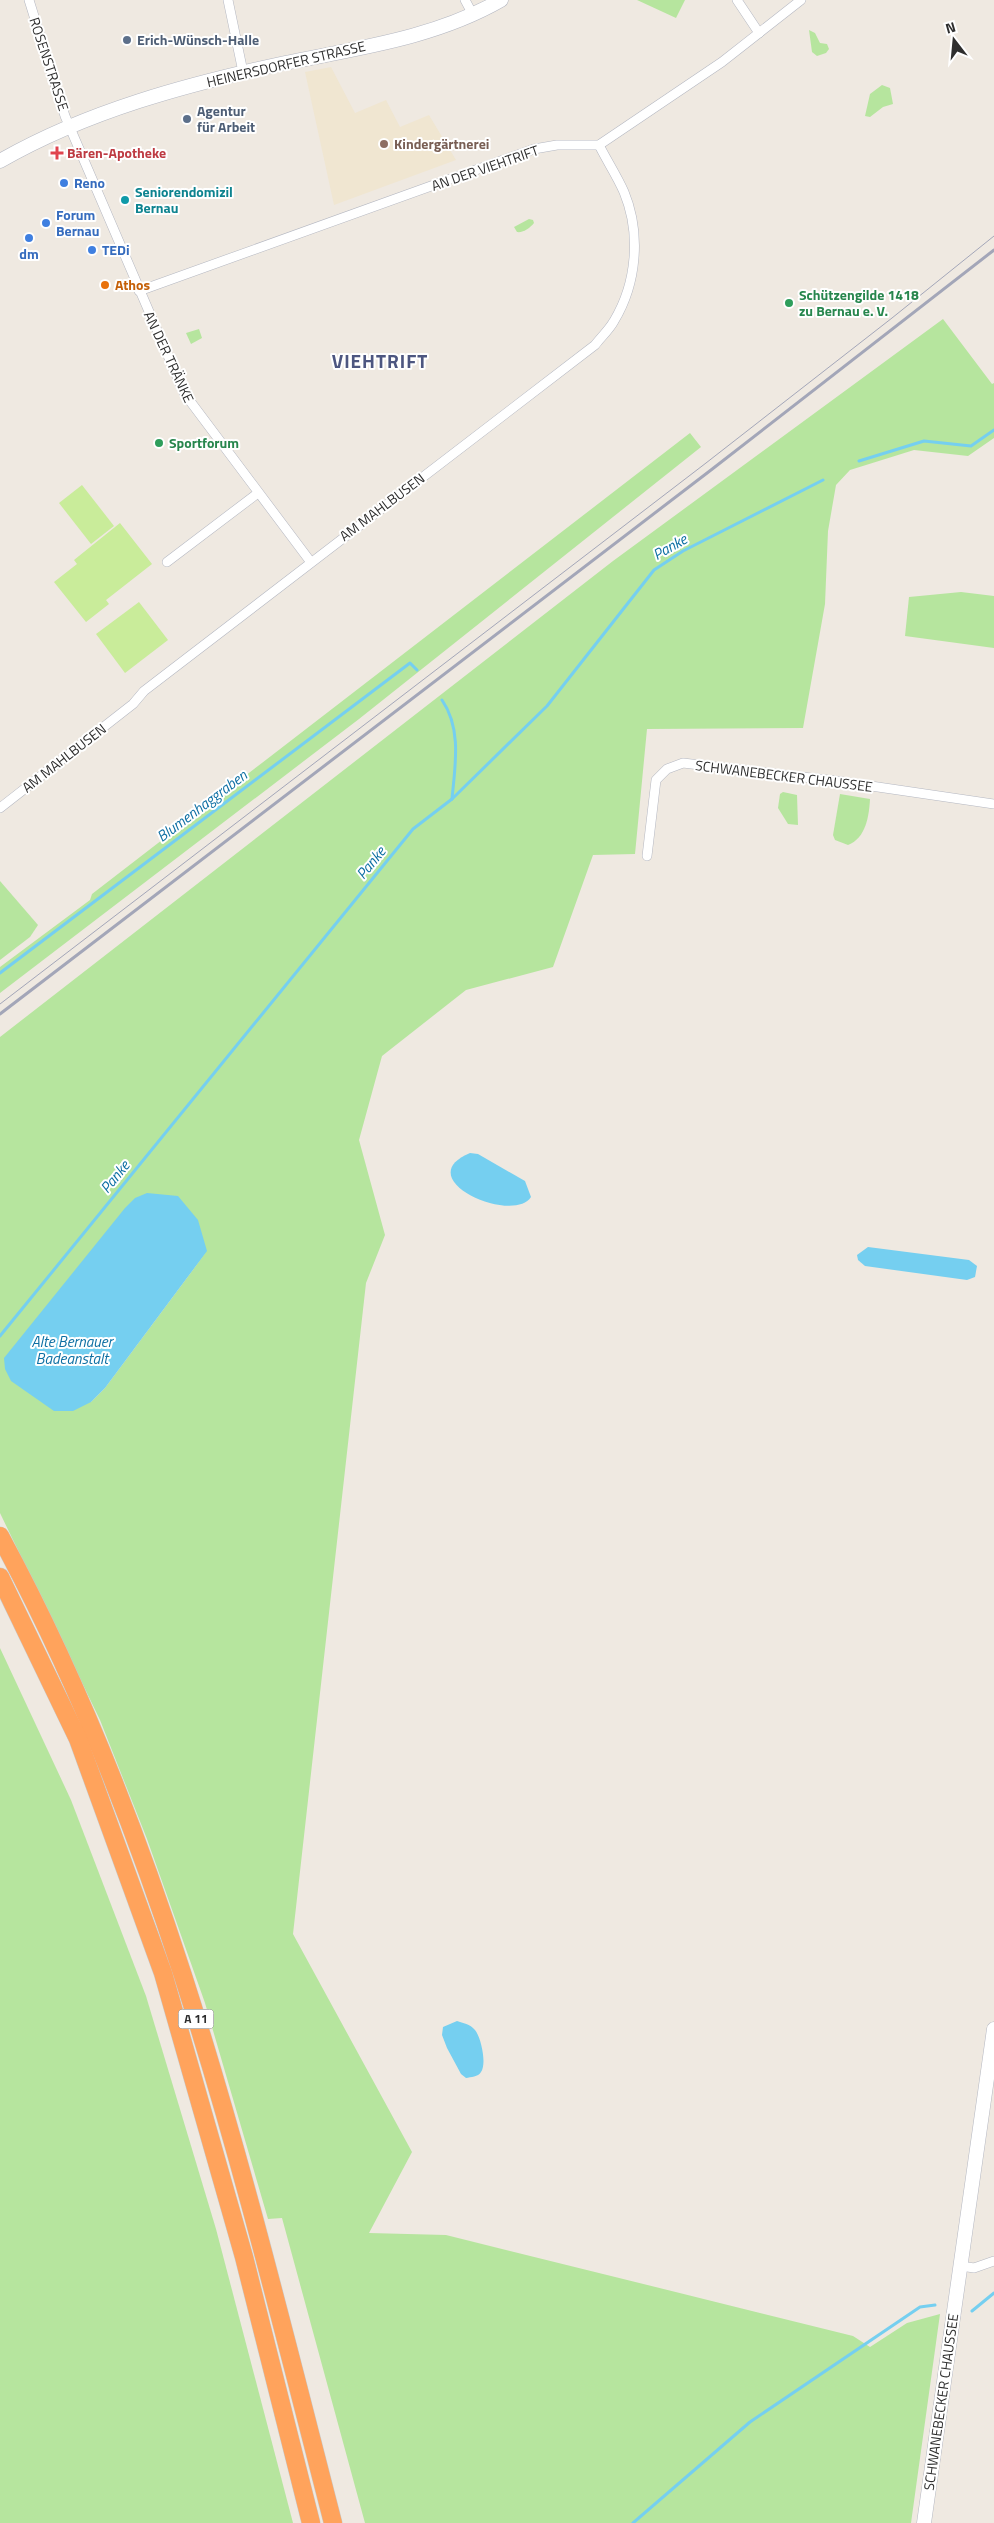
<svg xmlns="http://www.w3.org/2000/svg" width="994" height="2523" font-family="'Titillium Web',sans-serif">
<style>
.education{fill:#f0e6d1}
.green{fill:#b6e59e;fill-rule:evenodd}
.pitch{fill:#c9ec9a}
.water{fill:#75cff0}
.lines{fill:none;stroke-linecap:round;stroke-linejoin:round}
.stream{stroke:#75cff0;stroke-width:3}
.minor-casing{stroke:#b4b7c1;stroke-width:10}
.secondary-casing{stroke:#b4b7c1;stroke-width:15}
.motorway-casing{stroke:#c9c9c9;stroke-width:19}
.minor{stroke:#fff;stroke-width:9}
.secondary{stroke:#fff;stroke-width:14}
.motorway{stroke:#ffa35c;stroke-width:18}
.tram{stroke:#a3a6b8;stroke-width:1}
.rail{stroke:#a3a6b8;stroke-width:3}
.service-dot{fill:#5c6f8a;stroke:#fff;stroke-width:2}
.education-dot{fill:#8d6e63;stroke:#fff;stroke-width:2}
.health-dot{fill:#e0444e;stroke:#fff;stroke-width:2}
.shop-dot{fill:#3f7fe0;stroke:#fff;stroke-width:2}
.culture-dot{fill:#0f9aa8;stroke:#fff;stroke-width:2}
.food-dot{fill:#e8710a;stroke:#fff;stroke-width:2}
.leisure-dot{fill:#2e9e5b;stroke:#fff;stroke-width:2}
.labels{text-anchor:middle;stroke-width:4;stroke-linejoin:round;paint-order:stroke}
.shield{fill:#fff;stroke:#6d6d6d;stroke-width:1}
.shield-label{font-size:12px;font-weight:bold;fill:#2e2e2e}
.service-label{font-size:14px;font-weight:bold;fill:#4e5e75;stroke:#fff;text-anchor:start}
.street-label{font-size:14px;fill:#2e2e2e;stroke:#fff}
.education-label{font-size:14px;font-weight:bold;fill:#785e54;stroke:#fff;text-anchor:start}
.health-label{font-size:14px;font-weight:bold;fill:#be3a42;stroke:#fff;text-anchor:start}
.shop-label{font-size:14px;font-weight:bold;fill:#366cbe;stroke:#fff;text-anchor:start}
.culture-label{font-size:14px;font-weight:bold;fill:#0d838f;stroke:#fff;text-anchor:start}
.food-label{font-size:14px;font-weight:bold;fill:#c56008;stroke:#fff;text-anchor:start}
.leisure-label{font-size:14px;font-weight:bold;fill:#27864d;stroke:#fff;text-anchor:start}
.water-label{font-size:15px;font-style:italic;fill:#0d6fa3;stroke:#fff}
.district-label{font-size:19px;font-weight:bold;letter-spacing:1px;fill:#4d5680;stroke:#fff}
</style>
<rect width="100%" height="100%" fill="#efe9e1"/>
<polygon class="education" points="331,67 355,113 386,100 400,127 429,115 456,160 334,205 305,72"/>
<g class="green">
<polygon points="637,0 685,0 676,18"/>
<polygon points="809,30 815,33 820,43 827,44 829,49 826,53 817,56 812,52"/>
<polygon points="882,85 890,88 893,104 883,107 870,117 865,116 870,94"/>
<path d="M529 219 533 220 534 223C530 228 523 233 517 232L514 227Z"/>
<path d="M943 319 992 384 994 383V438L968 456 914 450 850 470 836 485 828 531 825 604 803 728 647 729 635 854 593 855 553 967 466 990 382 1056 359 1140 385 1235 366 1283 293 1934 412 2152 369 2233 446 2235 853 2336 870 2347 907 2323 940 2314 911 2523H365L282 2218 268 2219 205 2003 147 1839 100 1720 0 1513V1037L613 561ZM207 1251 105 1388 91 1402Z"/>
<polygon points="199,329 202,338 191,344 186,333"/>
<polygon points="690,433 701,447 359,719 0,993 0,967 90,900 92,894"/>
<polygon points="961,592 994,596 994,648 905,636 909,597"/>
<polygon points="783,792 797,795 798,825 788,824 778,808 780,794"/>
<path d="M840 794 870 799C869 816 866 838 848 845L835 840 833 835Z"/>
<polygon points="0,881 38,925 30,937 0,960"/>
<polygon points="0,1648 71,1800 146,1996 216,2229 293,2523 0,2523"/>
</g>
<g class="pitch">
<polygon points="82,485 114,526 91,544 59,503"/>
<polygon points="120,523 152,564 106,600 109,604 86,622 54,582 77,564 74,560"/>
<polygon points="139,602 168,640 125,673 96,634"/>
</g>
<g class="water">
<path d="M470 1153 478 1154 525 1181 531 1197C513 1225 408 1179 470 1153Z"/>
<polygon points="147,1193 178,1196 198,1220 207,1251 105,1388 91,1402 73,1411 54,1411 11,1381 5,1369 4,1358 125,1208 135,1198"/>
<polygon points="868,1247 969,1260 977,1266 975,1277 967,1280 865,1266 858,1260 857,1255"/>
<path d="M457 2021C463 2023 470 2024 475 2030 481 2037 487 2064 481 2072 478 2077 471 2077 466 2078L461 2074 447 2048 442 2035 443 2027Z"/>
</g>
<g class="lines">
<g class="stream">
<polyline points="859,461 924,441 971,446 994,430"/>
<path d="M442 700C462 729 455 766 452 799"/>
<polyline points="0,973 410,663 417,670"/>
<polyline points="0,1336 413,829 452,799 547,706 654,570 683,551 823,480"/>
<polyline points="972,2311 994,2293"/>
<polyline points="633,2523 750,2422 920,2307 935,2305"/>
</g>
<defs>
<g id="minor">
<polyline points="29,0 65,116 184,393 310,561"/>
<polyline points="228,0 243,72"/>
<polyline points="465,0 473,15"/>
<polyline points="737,0 759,33"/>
<polyline points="139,291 534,149 557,145 599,145 722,62 801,0"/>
<polyline points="167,562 258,493"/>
<path d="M0 808 133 704 144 691 595 345C601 337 609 330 614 321 637 283 641 233 624 192 617 176 607 161 599 145"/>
<polyline points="647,856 656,780 667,769 683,763 837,781 994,804"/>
<polyline points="961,2266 974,2268 994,2261"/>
</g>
<g id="secondary">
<path d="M0 161C87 111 188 84 285 63 358 48 435 38 501 0"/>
<polyline points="924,2523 994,2029"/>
</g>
<g id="motorway">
<path d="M0 1536C167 1844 246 2186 333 2523"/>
<polyline points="0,1577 78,1739 163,1973 244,2257 311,2523"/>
</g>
</defs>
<use href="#minor" class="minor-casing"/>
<use href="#secondary" class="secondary-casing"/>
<use href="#motorway" class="motorway-casing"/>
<use href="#minor" class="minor"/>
<use href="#secondary" class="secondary"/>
<use href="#motorway" class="motorway"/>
<polyline class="tram" points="0,1004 706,463 892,318 994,236"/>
<polyline class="rail" points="0,1014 711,470 994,250"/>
</g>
<g class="service-dot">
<circle cx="127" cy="40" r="5"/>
<circle cx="187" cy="119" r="5"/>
</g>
<circle class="education-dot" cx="384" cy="144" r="5"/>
<path class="health-dot" d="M54.5 145.5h5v5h5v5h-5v5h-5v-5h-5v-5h5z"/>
<g class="shop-dot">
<circle cx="64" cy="183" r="5"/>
<circle cx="46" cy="223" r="5"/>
<circle cx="29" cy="238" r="5"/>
<circle cx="92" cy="250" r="5"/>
</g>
<circle class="culture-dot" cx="125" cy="200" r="5"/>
<circle class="food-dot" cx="105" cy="285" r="5"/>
<g class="leisure-dot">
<circle cx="789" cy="303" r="5"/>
<circle cx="159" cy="443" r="5"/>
</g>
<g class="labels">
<rect class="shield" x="178.5" y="2009.5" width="35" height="19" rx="4"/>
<g class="shield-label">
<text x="196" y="2023">A 11</text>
</g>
<g class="service-label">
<text x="137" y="45">Erich-Wünsch-Halle</text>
<text x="197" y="116">Agentur<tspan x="197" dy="16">für Arbeit</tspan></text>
</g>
<g class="street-label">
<text transform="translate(49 64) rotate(72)" y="5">ROSENSTRASSE</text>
<text transform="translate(286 64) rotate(-13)" y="5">HEINERSDORFER STRASSE</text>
<text transform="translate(485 168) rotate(-19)" y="5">AN DER VIEHTRIFT</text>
<text transform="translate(169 357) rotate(65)" y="5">AN DER TRÄNKE</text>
<text transform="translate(382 507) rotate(-37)" y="5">AM MAHLBUSEN</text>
<text transform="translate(64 758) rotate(-38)" y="5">AM MAHLBUSEN</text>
<text transform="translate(784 776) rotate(7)" y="5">SCHWANEBECKER CHAUSSEE</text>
<text transform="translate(941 2402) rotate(-82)" y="5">SCHWANEBECKER CHAUSSEE</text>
</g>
<g class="education-label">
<text x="394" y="149">Kindergärtnerei</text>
</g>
<g class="health-label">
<text x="67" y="158">Bären-Apotheke</text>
</g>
<g class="shop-label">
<text x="74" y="188">Reno</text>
<text x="56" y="220">Forum<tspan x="56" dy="16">Bernau</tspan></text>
<text x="102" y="255">TEDi</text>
<text x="29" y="259" text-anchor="middle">dm</text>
</g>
<g class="culture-label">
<text x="135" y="197">Seniorendomizil<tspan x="135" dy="16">Bernau</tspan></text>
</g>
<g class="food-label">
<text x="115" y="290">Athos</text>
</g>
<g class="leisure-label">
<text x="799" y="300">Schützengilde 1418<tspan x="799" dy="16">zu Bernau e. V.</tspan></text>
<text x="169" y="448">Sportforum</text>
</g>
<g class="water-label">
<text transform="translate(670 547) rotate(-30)" y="5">Panke</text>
<text transform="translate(202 806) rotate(-37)" y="5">Blumenhaggraben</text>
<text transform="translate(371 863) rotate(-51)" y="5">Panke</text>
<text transform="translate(115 1177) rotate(-51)" y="5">Panke</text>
<text x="72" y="1347">Alte Bernauer<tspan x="72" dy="17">Badeanstalt</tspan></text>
</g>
<g class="district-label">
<text x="380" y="368">VIEHTRIFT</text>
</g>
</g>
<g transform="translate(954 40) rotate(344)" stroke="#ffffff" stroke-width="4" paint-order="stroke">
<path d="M0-4L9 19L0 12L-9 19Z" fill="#2e2e2e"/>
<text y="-8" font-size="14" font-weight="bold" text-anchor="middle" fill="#2e2e2e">N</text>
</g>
</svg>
